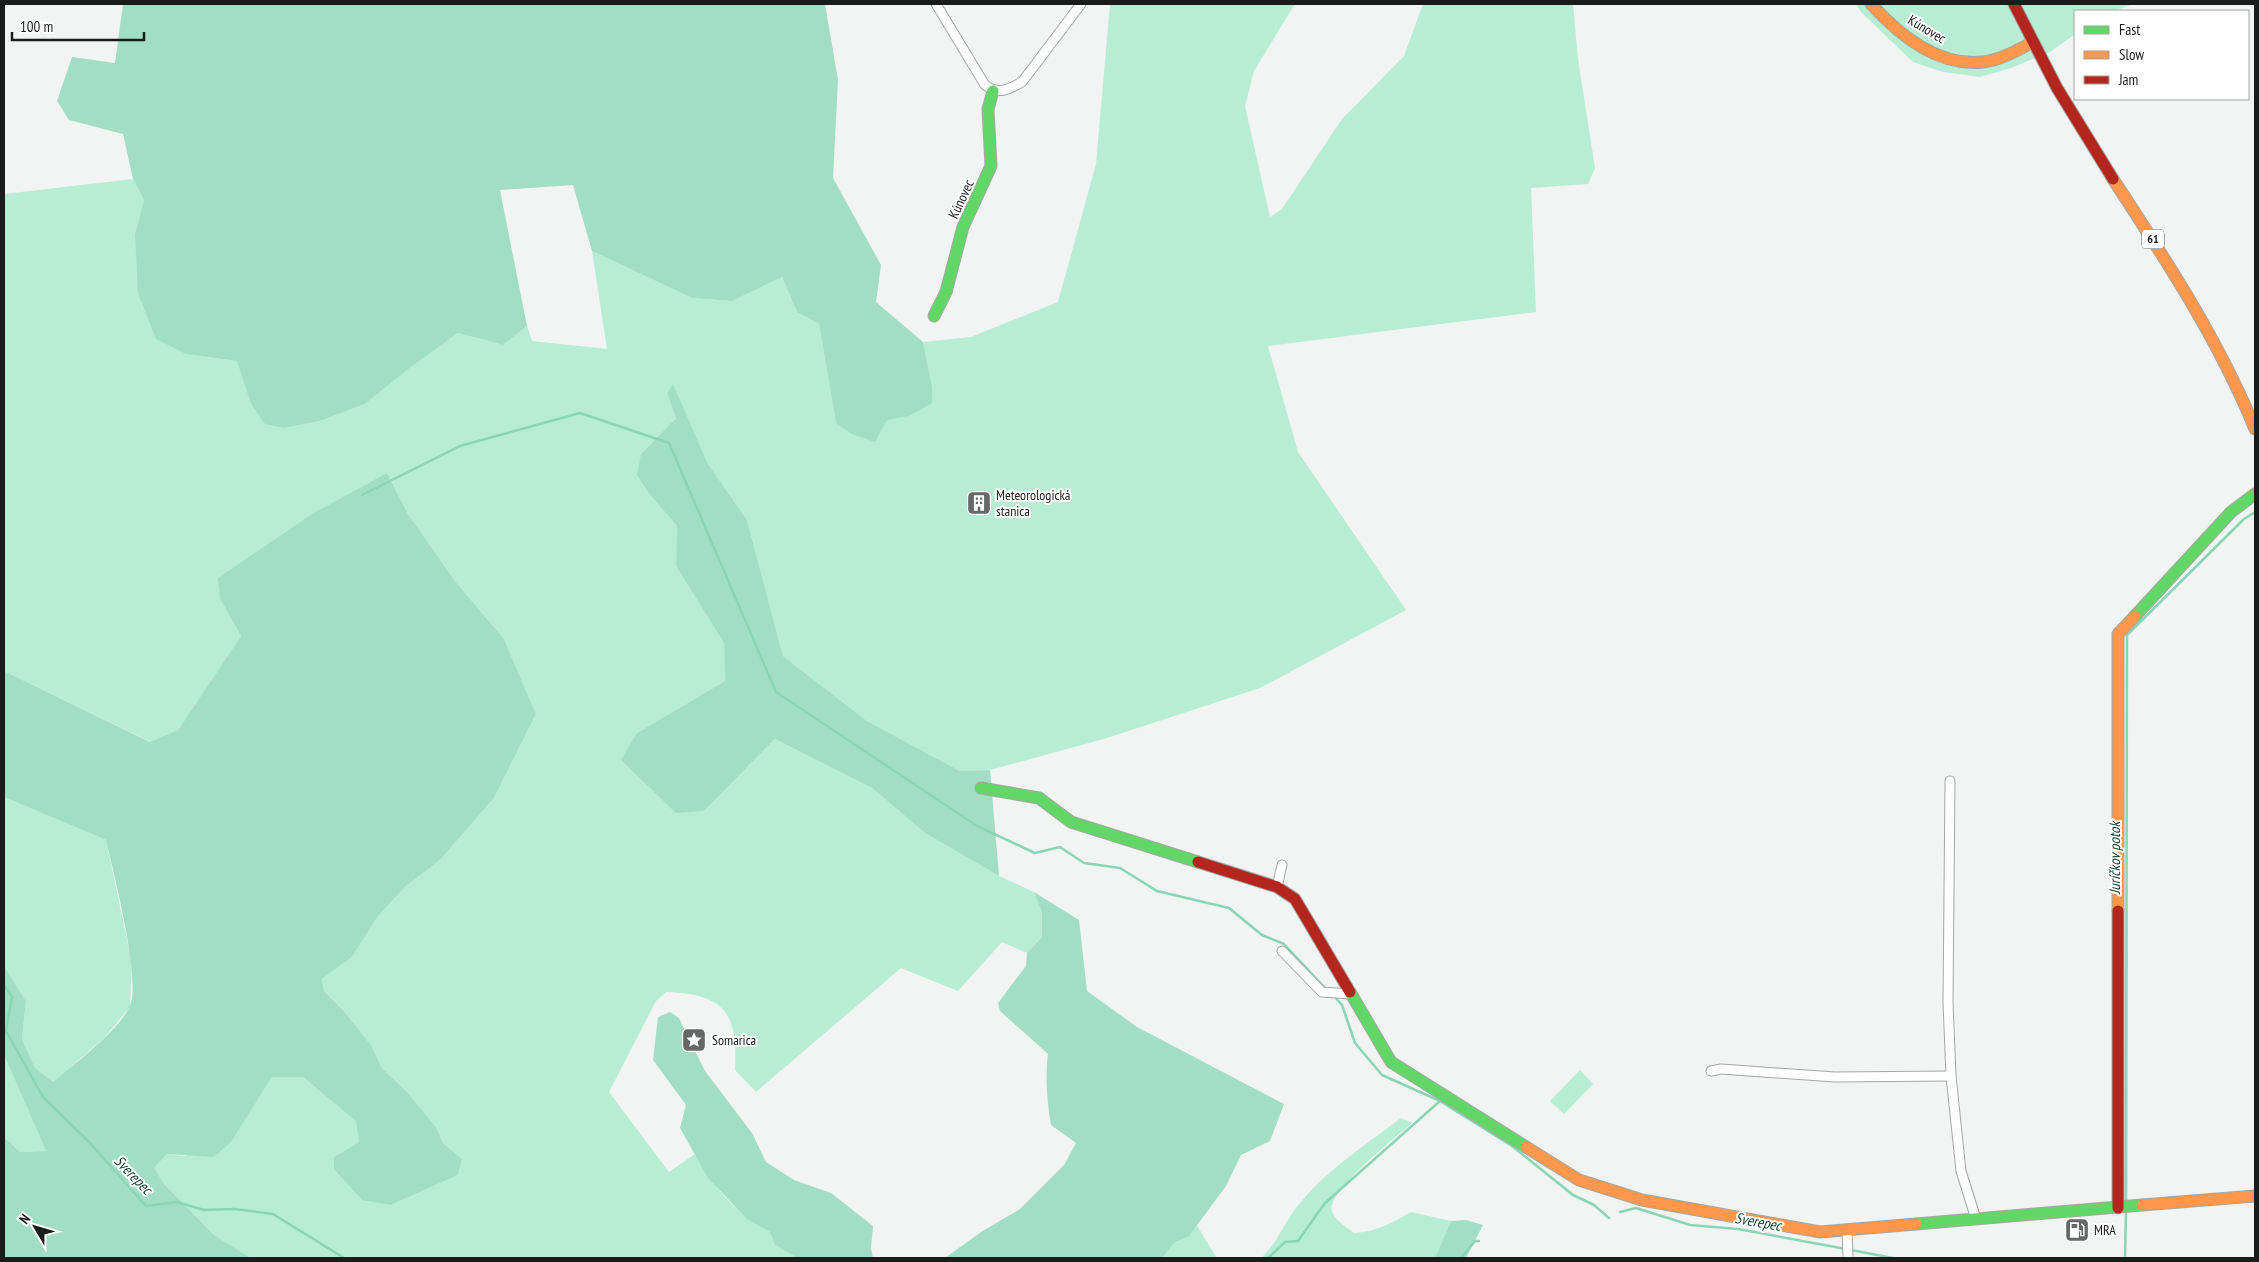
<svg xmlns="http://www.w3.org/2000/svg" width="2259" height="1262" font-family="'PT Sans Narrow',sans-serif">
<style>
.green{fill:#b7ecd5}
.forest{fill:#a2dec5}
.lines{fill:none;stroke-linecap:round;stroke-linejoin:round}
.stream{stroke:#8ad5b6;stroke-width:2.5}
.street-casing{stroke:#a5a7a6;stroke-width:11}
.fast-casing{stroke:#a5a7a6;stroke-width:13}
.slow-casing{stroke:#a5a7a6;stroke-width:13}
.jam-casing{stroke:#a5a7a6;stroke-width:13}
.street{stroke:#fdfdfd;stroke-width:9}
.fast{stroke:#63d668;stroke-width:11}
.slow{stroke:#ff974d;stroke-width:11}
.jam{stroke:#b3261e;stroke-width:11}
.labels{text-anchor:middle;stroke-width:4;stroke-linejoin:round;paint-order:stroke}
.shield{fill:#fff;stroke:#5f605f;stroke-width:1}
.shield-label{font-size:12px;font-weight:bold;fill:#1a1c1b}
.street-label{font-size:14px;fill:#1a1c1b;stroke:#fff}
.poi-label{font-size:14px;fill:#1a1c1b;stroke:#fff;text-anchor:start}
.water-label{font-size:15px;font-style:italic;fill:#113f2d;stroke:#fff}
</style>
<rect width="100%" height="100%" fill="#f1f4f3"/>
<g class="green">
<path d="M1110 4H1295L1254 71 1245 106 1270 217 1282 209 1342 119 1404 56 1423 4H1573L1578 59 1595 168 1588 184 1531 188 1536 312 1268 346 1298 452 1406 610 1260 688 1107 738 990 770 960 771 867 721 783 656 747 520 708 464 673 385 667 393 676 418 641 454 651 496 677 526 676 566 724 643 725 681 637 733 704 811 775 739 872 788 925 833 999 876 1034 892 1042 913V937L1027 953 1002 942 958 991 901 968 756 1092 735 1070C738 1013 725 994 666 992L656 1001 609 1092 669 1172 695 1154C713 1188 736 1213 770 1232L774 1244 797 1258H251L214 1235 165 1185 154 1168 167 1154 185 1156 231 1141 272 1077H303L357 1121 359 1142 334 1157 391 1205 458 1175 462 1159 443 1143 436 1127 408 1093 382 1068 371 1045 343 1010 324 991 322 979 352 957 378 916 406 886 440 860 494 798 536 714 504 639 455 581 408 514 387 473 220 599 241 636 178 730 151 742 4 671V194L133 179 144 200 135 234 186 354 238 361 251 404 284 428 320 421 365 404 411 367 458 333 503 345 527 326 532 341 607 349 592 251 692 298 732 301 782 277 797 312 819 324 836 423 909 416 932 386 923 342 971 337 1058 302 1096 164Z"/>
<polygon points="1856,4 2133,4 2114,11 2075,11 2075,34 2050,52 2011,68 1980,77 1943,72 1913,62 1861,12"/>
<polygon points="4,797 106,840 132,963 130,1007 104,1038 53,1082 35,1068 22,1039 26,1001 4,966"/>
<polygon points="4,1055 46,1151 20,1152 4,1137"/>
<polygon points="1580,1070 1593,1084 1564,1114 1550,1101"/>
<path d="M1401 1118 1412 1123C1396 1137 1326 1192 1332 1211 1335 1221 1347 1227 1354 1233 1376 1232 1392 1223 1411 1212L1451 1221 1435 1258H1261C1279 1241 1285 1220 1301 1202 1328 1169 1367 1144 1401 1118Z"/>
<polygon points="1196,1224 1217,1258 1162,1258 1174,1243 1188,1236"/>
</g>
<g class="forest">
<polygon points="123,4 825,4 838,80 833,178 881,265 876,302 923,342 932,386 932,403 909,416 887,420 875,442 852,434 836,423 819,324 797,312 782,277 732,301 692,298 592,251 573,185 500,190 527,326 503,345 458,333 411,367 365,404 320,421 284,428 265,424 251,404 237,361 186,354 156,339 138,293 135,234 144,200 133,179 123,134 69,120 57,101 72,57 115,63"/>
<polygon points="673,384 708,464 747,520 783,656 867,721 960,771 990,770 999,876 925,833 872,788 775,739 704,811 676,813 621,760 637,733 725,681 724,643 676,566 677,526 651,496 637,475 641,454 676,418 667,393"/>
<path d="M387 473 408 514 455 581 504 639 536 714 494 798 440 860 406 886 378 916 352 957 322 979 324 991 343 1010 371 1045 382 1068 408 1093 436 1127 443 1143 462 1159 458 1175 391 1205 362 1200 334 1169V1157L359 1142 356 1121 303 1077H272L231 1142 214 1157 167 1154 154 1168 165 1185 214 1235 251 1258H4V1137L20 1152 46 1151 4 1055V966L26 1001 22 1039 35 1068 53 1082C75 1063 115 1034 129 1008 143 984 113 871 106 840L4 797V671L150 742 178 730 241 636 220 599 218 578 312 514Z"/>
<path d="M1034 892 1079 920 1087 991 1137 1027 1284 1104 1270 1141 1241 1155 1226 1186 1189 1236 1174 1243 1162 1258H945L981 1232 1020 1209 1064 1165 1076 1143 1051 1125C1047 1101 1045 1079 1048 1054L1000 1011 998 1003 1026 966 1027 953 1042 937V913Z"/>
<polygon points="670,1012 679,1018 705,1071 752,1133 766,1162 794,1180 831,1193 873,1226 871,1248 873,1258 797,1258 774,1244 770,1232 747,1219 708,1178 680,1128 686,1105 653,1060 658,1017"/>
<polygon points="1466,1220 1483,1225 1466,1258 1435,1258 1451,1221"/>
</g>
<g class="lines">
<g class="stream">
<polyline points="362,495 460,446 580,413 669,443 776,692 977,826 1035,853 1060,847 1084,863 1120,868 1157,891 1229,908 1262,935 1284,944 1326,989"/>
<polyline points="4,985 12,997 6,1031 43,1097 90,1143 146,1206 177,1202 204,1210 235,1209 273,1214 344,1258"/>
<polyline points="1334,996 1342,1005 1355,1043 1382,1075 1440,1101 1512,1146 1573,1195 1594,1205 1609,1218"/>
<polyline points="2126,1203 2127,635 2244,519 2255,512"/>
<polyline points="1620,1212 1636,1208 1690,1225 1738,1229 1846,1249"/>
<polyline points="1851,1250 1893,1258"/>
<polyline points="1268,1258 1285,1242 1298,1241 1325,1203 1440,1101"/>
<polyline points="1461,1258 1475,1241 1479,1241"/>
<polyline points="2125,1258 2126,1211"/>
</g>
<defs>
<g id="street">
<path d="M936 4 985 85C998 95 1008 90 1022 82L1081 4"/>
<polyline points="1950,781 1948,1002 1951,1076 1961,1171 1976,1219"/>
<polyline points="1277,887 1282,865"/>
<polyline points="1282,951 1322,992 1351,994"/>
<polyline points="1711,1071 1721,1069 1835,1077 1951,1076"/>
<polyline points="1847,1230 1848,1258"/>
</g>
<g id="fast">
<polyline points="934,316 946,292 963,227 991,166 988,109 993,91"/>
<polyline points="2135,616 2231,512 2255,494"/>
<polyline points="981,788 1039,798 1071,822 1198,862"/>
<polyline points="1350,992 1391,1062 1526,1147"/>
<polyline points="1916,1224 2142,1205"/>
</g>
<g id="slow">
<path d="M1871 4C1899 35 1939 67 1983 62 2001 60 2018 50 2033 42"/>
<path d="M2113 179C2166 260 2218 339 2255 429"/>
<polyline points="2118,911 2118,634 2135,616"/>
<polyline points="1526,1147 1579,1180 1642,1200 1820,1232 1916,1224"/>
<polyline points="2142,1205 2255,1196"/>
</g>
<g id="jam">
<polyline points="2014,4 2057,88 2113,179"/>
<polyline points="1198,862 1277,887 1295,899 1350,992"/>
<polyline points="2118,911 2118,1208"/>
</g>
</defs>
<use href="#street" class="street-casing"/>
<use href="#fast" class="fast-casing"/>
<use href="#slow" class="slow-casing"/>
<use href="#jam" class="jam-casing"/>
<use href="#street" class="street"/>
<use href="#fast" class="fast"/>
<use href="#slow" class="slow"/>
<use href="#jam" class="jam"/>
</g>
<defs>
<symbol id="building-square" viewBox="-11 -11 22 22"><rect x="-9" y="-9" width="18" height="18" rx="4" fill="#656867" stroke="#fff"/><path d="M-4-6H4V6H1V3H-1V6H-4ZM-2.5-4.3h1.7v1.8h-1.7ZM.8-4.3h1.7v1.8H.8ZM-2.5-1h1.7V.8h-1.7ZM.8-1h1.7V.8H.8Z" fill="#fff"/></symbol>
<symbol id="sight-square" viewBox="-11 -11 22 22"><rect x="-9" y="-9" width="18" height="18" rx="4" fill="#656867" stroke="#fff"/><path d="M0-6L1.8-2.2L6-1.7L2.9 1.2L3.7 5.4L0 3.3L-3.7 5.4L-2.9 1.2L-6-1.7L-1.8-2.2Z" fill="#fff"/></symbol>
<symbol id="fuel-square" viewBox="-11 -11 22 22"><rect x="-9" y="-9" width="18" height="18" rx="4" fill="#656867" stroke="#fff"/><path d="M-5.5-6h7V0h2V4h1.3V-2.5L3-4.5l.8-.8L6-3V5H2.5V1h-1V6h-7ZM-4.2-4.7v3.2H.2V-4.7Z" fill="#fff"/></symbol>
</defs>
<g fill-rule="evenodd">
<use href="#building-square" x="965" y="489" width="28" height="28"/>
<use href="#sight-square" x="680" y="1026" width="28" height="28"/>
<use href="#fuel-square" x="2063" y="1216" width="28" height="28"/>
</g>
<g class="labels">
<rect class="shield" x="2142" y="229.5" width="22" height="19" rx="4"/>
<g class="shield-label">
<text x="2153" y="243">61</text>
</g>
<g class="street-label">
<text transform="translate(1927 29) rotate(31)" y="5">Kúnovec</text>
<text transform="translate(961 199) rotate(-65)" y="5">Kúnovec</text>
</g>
<g class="poi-label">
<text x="996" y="500">Meteorologická<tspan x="996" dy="16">stanica</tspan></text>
<text x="712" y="1045">Somarica</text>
<text x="2094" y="1235">MRA</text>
</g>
<g class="water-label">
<text transform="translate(2115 858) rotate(-90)" y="5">Juríčkov potok</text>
<text transform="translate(133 1175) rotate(46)" y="5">Sverepec</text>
<text transform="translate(1758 1222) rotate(10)" y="5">Sverepec</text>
</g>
</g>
<rect width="2259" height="1262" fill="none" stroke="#1a1c1b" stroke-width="10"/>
<rect x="2074" y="10" width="175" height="90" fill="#ffffff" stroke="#a3a4a4"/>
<rect x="2084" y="26" width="25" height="8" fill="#63d668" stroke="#a3a4a4"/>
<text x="2119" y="35" font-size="15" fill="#1a1c1b">Fast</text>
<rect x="2084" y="51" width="25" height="8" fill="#ff974d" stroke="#a3a4a4"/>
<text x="2119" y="60" font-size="15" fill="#1a1c1b">Slow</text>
<rect x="2084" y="76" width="25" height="8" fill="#b3261e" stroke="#a3a4a4"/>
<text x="2119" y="85" font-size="15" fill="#1a1c1b">Jam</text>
<g transform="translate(35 1227) rotate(308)" stroke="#ffffff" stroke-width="4" paint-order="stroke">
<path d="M0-4L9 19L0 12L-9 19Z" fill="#1a1c1b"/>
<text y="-8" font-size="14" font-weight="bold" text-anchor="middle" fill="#1a1c1b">N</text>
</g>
<path d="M12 32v8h132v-8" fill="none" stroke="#1a1c1b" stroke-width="2.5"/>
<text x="20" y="32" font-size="15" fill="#1a1c1b" stroke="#ffffff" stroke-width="4" paint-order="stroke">100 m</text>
</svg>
